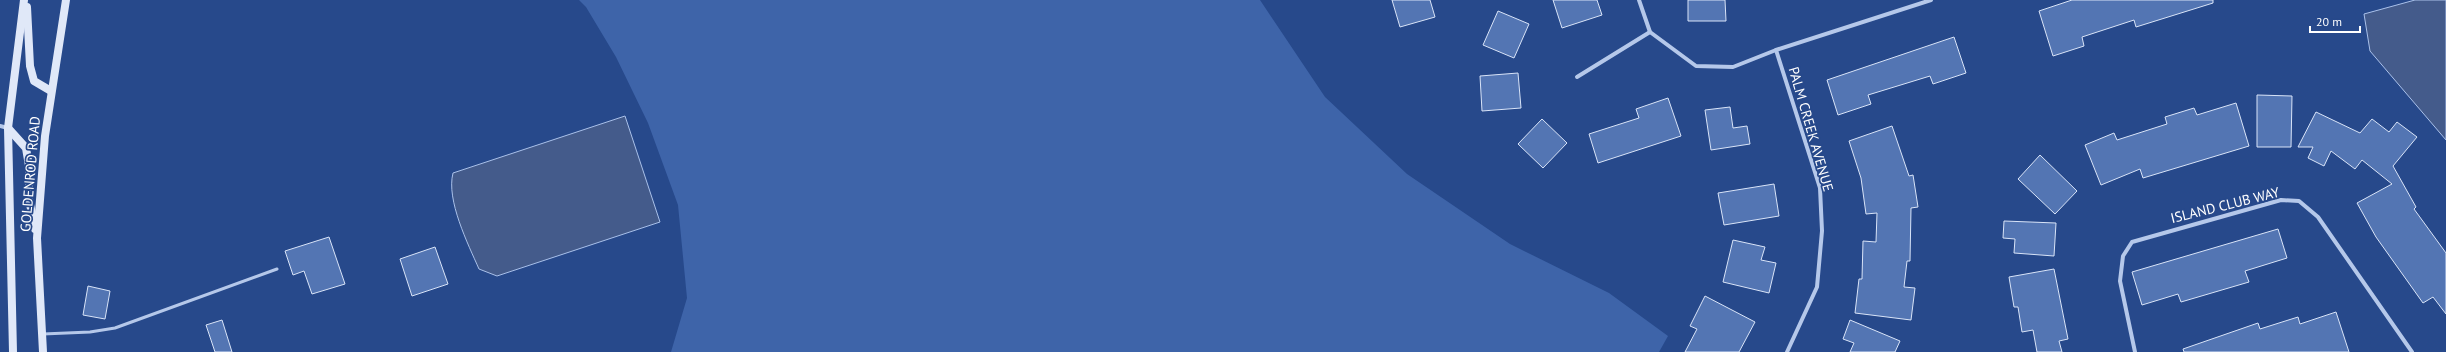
<svg xmlns="http://www.w3.org/2000/svg" width="2446" height="352" font-family="'PT Sans',sans-serif">
<style>
.green{fill:#3e64a9}
.water{fill:#445b8b;stroke:#aac1ea}
.building{fill:#5375b3;stroke:#d9e4f8}
.lines{fill:none;stroke-linecap:round;stroke-linejoin:round}
.lane{stroke:#b5c8ea;stroke-width:3}
.street{stroke:#b5c8ea;stroke-width:4}
.secondary{stroke:#e0e8f8;stroke-width:8}
.labels{text-anchor:middle;stroke-width:3.5;stroke-linejoin:round;paint-order:stroke}
.street-label{font-size:14px;fill:#fff;stroke:#27498b}
</style>
<rect width="100%" height="100%" fill="#27498b"/>
<polygon class="green" points="579,0 1260,0 1325,97 1407,174 1510,244 1609,293 1668,336 1659,352 671,352 687,298 678,205 648,123 616,57 586,7"/>
<g class="water">
<polygon points="2415,0 2446,0 2446,140 2370,51 2364,14"/>
<path d="M625 116 660 222 497 276 479 269C468 244 446 200 453 173Z"/>
</g>
<g class="building">
<polygon points="1392,0 1430,0 1435,17 1400,27"/>
<polygon points="1553,0 1597,0 1602,15 1562,28"/>
<polygon points="1688,0 1725,0 1726,21 1688,21"/>
<polygon points="2072,0 2213,0 2213,3 2136,27 2134,20 2082,37 2084,46 2053,56 2039,11"/>
<polygon points="1498,11 1529,24 1514,58 1483,45"/>
<polygon points="1954,37 1966,73 1933,84 1930,76 1868,95 1871,104 1838,115 1827,80"/>
<polygon points="1518,73 1521,108 1482,111 1480,76"/>
<polygon points="2257,95 2292,96 2291,147 2257,147"/>
<polygon points="1668,98 1681,136 1598,163 1589,134 1639,118 1636,109"/>
<polygon points="2236,103 2249,146 2143,178 2140,169 2101,185 2085,145 2114,133 2117,140 2167,124 2165,117 2194,108 2197,115"/>
<polygon points="1730,107 1733,128 1747,126 1750,144 1711,150 1705,110"/>
<polygon points="2316,112 2360,133 2372,119 2389,132 2397,122 2417,137 2393,166 2416,207 2414,209 2446,253 2446,314 2433,297 2423,303 2376,237 2357,203 2392,184 2362,160 2355,169 2331,151 2324,166 2308,158 2313,147 2298,147"/>
<polygon points="1542,119 1567,143 1543,168 1518,144"/>
<polygon points="1892,126 1909,176 1913,175 1918,207 1911,208 1910,261 1907,261 1904,287 1915,288 1911,320 1855,313 1859,279 1862,279 1863,241 1876,242 1877,213 1866,214 1861,178 1849,141"/>
<polygon points="2040,155 2077,191 2055,214 2018,179"/>
<polygon points="1774,184 1779,216 1724,225 1718,193"/>
<polygon points="2004,221 2056,223 2054,256 2014,253 2015,239 2003,238"/>
<polygon points="2278,229 2287,258 2245,271 2249,282 2181,302 2178,294 2142,305 2132,272"/>
<polygon points="329,237 345,284 312,294 304,271 293,275 285,251"/>
<polygon points="1733,240 1765,247 1761,260 1776,263 1769,293 1723,282"/>
<polygon points="435,247 448,284 412,296 400,259"/>
<polygon points="2054,269 2068,339 2059,341 2062,352 2037,352 2033,330 2022,332 2018,307 2014,307 2009,277"/>
<polygon points="88,286 110,291 105,319 83,315"/>
<polygon points="1705,296 1755,322 1739,352 1685,352 1697,329 1690,326"/>
<polygon points="2336,312 2349,352 2184,352 2183,349 2258,323 2260,329 2298,317 2300,324"/>
<polygon points="222,320 232,352 215,352 206,325"/>
<polygon points="1850,320 1900,341 1895,352 1850,352 1854,343 1843,339"/>
</g>
<g class="lines">
<polyline class="lane" points="43,334 90,332 115,328 277,269"/>
<g class="street">
<polyline points="1639,0 1650,32 1696,66 1733,67 1776,50 1931,0"/>
<polyline points="1776,50 1820,188 1822,231 1817,287 1787,352"/>
<polyline points="1577,77 1650,32"/>
<polyline points="0,126 8,128"/>
<polyline points="2135,352 2120,281 2123,256 2132,242 2281,200 2299,201 2318,217 2412,352"/>
</g>
<g class="secondary">
<polyline points="27,7 30,66 34,81 51,91"/>
<polyline points="8,128 26,148 29,166 29,199 35,229"/>
<polyline points="13,352 8,128 24,0"/>
<polyline points="43,352 37,238 45,136 66,0"/>
</g>
</g>
<g class="labels">
<g class="street-label">
<text transform="translate(1811 129) rotate(74)" y="5">PALM CREEK AVENUE</text>
<text transform="translate(30 174) rotate(-85)" y="5">GOLDENROD ROAD</text>
<text transform="translate(2225 205) rotate(-14)" y="5">ISLAND CLUB WAY</text>
</g>
</g>
<path d="M2310 26v6h50v-6" fill="none" stroke="#ffffff" stroke-width="2"/>
<text x="2316" y="26" font-size="12" fill="#ffffff" stroke="#27498b" stroke-width="3" paint-order="stroke">20 m</text>
</svg>
